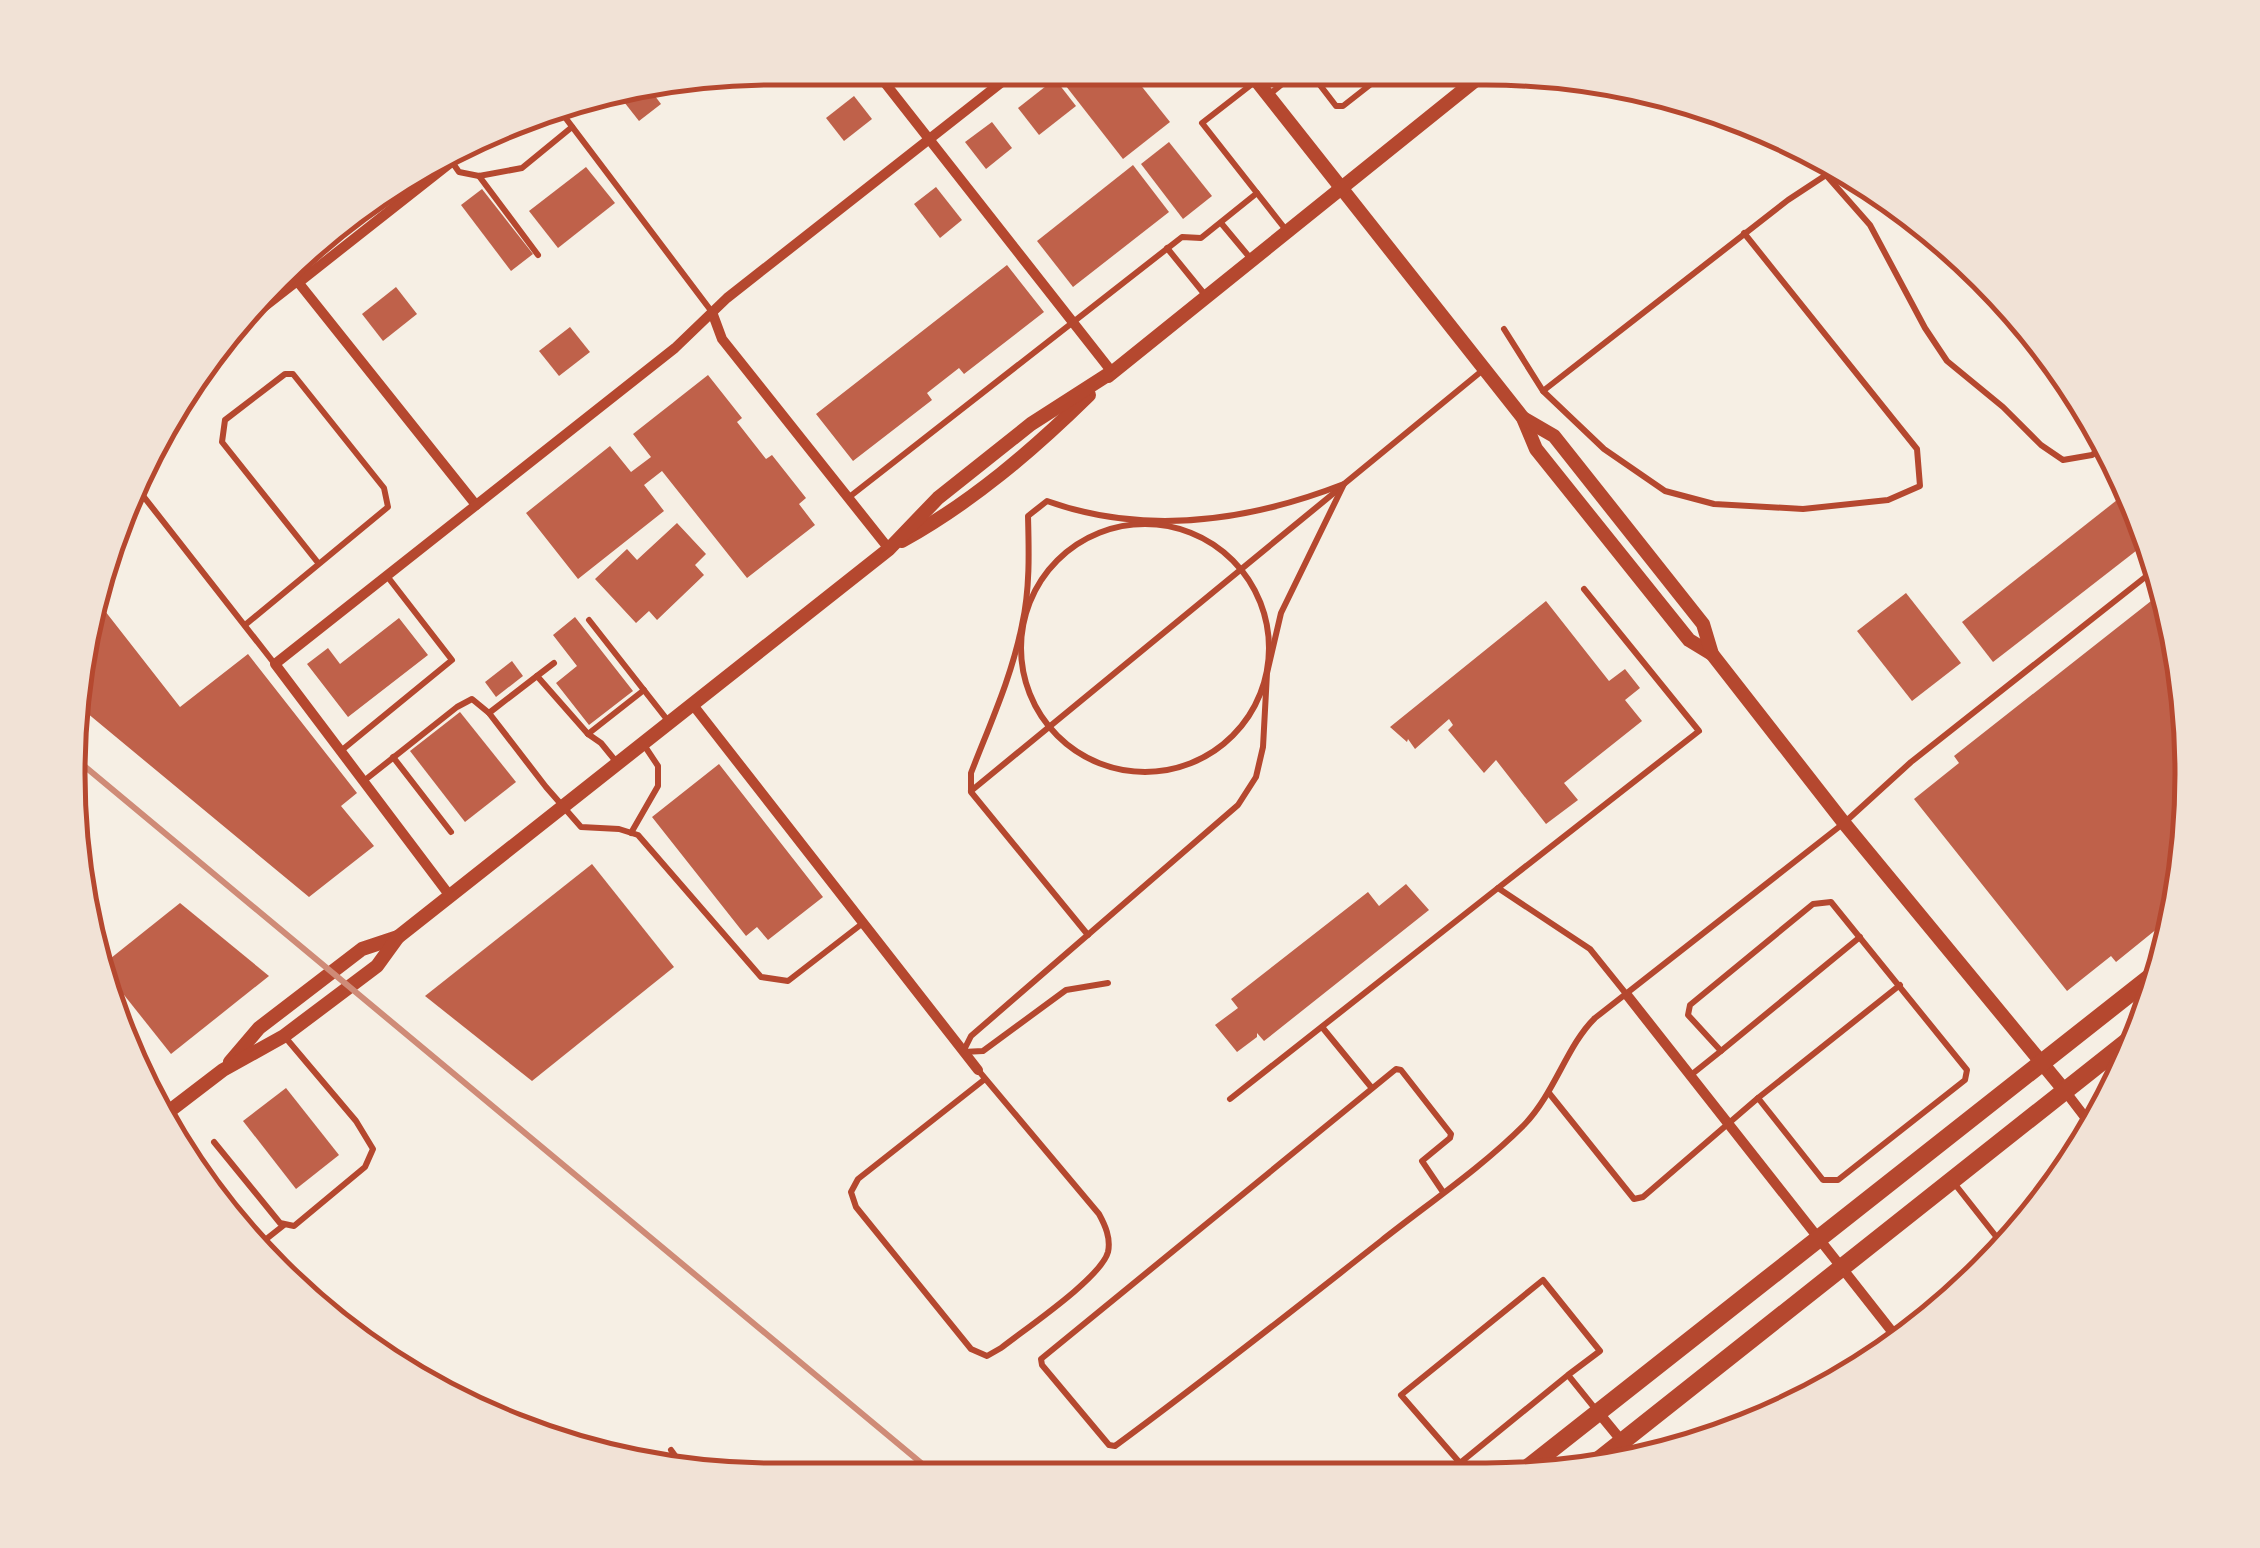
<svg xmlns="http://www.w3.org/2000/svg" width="2260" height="1548" font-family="Inter,sans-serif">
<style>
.building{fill:#bf614a}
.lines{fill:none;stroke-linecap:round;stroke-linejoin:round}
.service{stroke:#b5482f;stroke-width:6}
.minor{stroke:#b5482f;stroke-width:10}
.tertiary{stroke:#b5482f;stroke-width:14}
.primary{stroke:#b5482f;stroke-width:18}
.rail{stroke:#cf8b77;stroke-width:6}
.rim{fill:none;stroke:#b5482f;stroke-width:5}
</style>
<rect width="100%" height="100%" fill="#f6efe4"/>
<g class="building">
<polygon points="928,70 951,70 937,82"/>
<polygon points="1073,72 1131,73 1170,122 1123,159 1062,81"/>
<polygon points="1055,79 1076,106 1039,135 1018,108"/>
<polygon points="649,88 661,104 639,121 617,93"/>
<polygon points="854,96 872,119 844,141 826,118"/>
<polygon points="992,122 1012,148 986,169 965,142"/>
<polygon points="1169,142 1212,196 1183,219 1141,164"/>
<polygon points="1133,165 1169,212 1073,287 1037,241"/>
<polygon points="586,167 615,203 558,248 529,211"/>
<polygon points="936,187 962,220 940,238 914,204"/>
<polygon points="482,189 533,254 511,271 461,205"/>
<polygon points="1007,265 1044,312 964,374 959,368 927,393 932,400 853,461 816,414"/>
<polygon points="396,287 417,314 383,341 362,314"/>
<polygon points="570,327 590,352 559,376 539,351"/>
<polygon points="708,375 742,418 737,422 766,459 772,455 806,498 799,504 815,525 747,578 662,471 644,485 664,511 578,579 526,513 610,446 631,472 651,457 633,434"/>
<polygon points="2131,489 2150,540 1993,662 1962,622"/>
<polygon points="677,523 706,554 695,565 704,575 657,620 649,611 636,623 595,579 627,549 637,560"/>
<polygon points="2165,590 2179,636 2192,773 2179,911 2116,962 2111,956 2067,991 1914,799 1959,763 1954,756"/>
<polygon points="1906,593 1961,663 1912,701 1857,631"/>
<polygon points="1546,601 1609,681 1625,669 1640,688 1625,700 1642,721 1564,783 1578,800 1546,824 1496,760 1484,773 1448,730 1453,725 1449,719 1415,749 1408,739 1407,742 1390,727"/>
<polygon points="98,602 180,707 248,654 357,793 341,806 374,846 309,897 75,703"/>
<polygon points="575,617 633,691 589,725 556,683 577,666 553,635"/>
<polygon points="399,618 428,655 348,717 307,664 328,648 340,664"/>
<polygon points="512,661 523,676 496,697 485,682"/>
<polygon points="460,712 516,782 465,822 410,751"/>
<polygon points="719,764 823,897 768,940 757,927 746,936 652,817"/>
<polygon points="592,864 674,967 532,1081 425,996"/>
<polygon points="1406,884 1429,910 1264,1041 1257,1033 1257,1037 1237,1052 1215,1025 1238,1008 1231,999 1368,892 1379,906"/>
<polygon points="180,903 269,976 171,1054 101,966"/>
<polygon points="286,1088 339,1155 296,1189 243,1121"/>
</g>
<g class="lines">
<g class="service">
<polyline points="1155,74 1170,81 1178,74"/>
<polyline points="1313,76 1336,106 1343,106 1380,77"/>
<polyline points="1270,94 1292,76"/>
<polyline points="555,104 712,312"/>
<polyline points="1813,150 1826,175 1870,225 1925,328 1947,361 2003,407 2041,445 2063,460 2092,455 2107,444"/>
<polyline points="452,162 459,172 479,176 522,168 572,127"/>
<polyline points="479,176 538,255"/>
<polyline points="1257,193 1286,230"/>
<polyline points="1221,223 1251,259"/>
<polyline points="1167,248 1206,296"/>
<polyline points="1504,329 1543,391 1604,449 1665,491 1714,504 1803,509 1888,500 1920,486 1917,449 1744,233"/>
<polyline points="209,352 298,283"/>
<polyline points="1543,391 1788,200 1826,175"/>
<polyline points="133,483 274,663"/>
<polyline points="848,498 1182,237 1201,238 1257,193 1202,123 1256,81"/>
<circle cx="1145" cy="648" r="124"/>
<polyline points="589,620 669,722"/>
<polyline points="245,625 388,507 384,488 293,374 285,374 225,420 222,442 319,564"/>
<polyline points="537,676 554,663"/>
<polyline points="644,690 588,734 537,676 489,713 546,787 581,827 619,829 638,835 761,977 788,981 863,923"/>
<polyline points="588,734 601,743 618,764"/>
<polyline points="342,750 452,660 387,576"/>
<polyline points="393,757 451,832"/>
<polyline points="365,780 457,707 472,699 489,713"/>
<polyline points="971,791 1340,488"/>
<polyline points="631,833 658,786 658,766 644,745"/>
<polyline points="1498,888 1699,731 1584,589"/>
<path d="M1088 935 971 792V773C990 724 1012 676 1022 625 1030 590 1029 552 1028 516L1047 501C1145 536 1249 521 1344 484"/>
<polyline points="1108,983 1066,990 983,1051 963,1052 971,1036 1238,805 1256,777 1263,747 1267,673 1281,613 1344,484 1483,370"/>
<polyline points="1322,1027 1371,1087"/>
<polyline points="1721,1051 1860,937"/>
<path d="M978 1070 1099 1214C1105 1225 1111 1238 1108 1252 1101 1278 1025 1329 1001 1348L987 1356 971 1349 856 1207 851 1192 858 1179 985 1079"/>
<polyline points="1549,1093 1634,1199 1643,1197 1758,1098 1823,1180 1838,1180 1965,1080 1967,1070 1831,902 1813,904 1690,1005 1688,1015 1721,1051 1691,1075"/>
<polyline points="1758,1098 1900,985"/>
<polyline points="1230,1099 1498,888 1590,949 1627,995"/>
<polyline points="214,1142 280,1223 294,1226 365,1167 373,1149 356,1121 285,1037"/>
<polyline points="1954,1183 2006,1249"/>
<path d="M1443 1192 1422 1161 1450 1138 1451 1134 1401 1070 1396 1069 1041 1359 1042 1365 1109 1445 1115 1446C1205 1380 1293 1310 1381 1241 1429 1203 1481 1168 1524 1125 1555 1093 1567 1045 1595 1018L1844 823 1911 762 2158 567"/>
<polyline points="255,1248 284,1225"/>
<polyline points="1568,1375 1460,1463 1401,1395 1543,1280 1600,1351 1568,1375 1597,1411"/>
<polyline points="671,1450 684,1468"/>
</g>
<g class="minor">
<polyline points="874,69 1112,372"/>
<polyline points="290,272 476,505"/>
<polyline points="298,283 487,134"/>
<polyline points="712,312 722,339 889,549"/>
<polyline points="693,705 978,1070"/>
<polyline points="450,896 275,664 675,348 727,298 1016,71"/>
<polyline points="1627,995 1901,1343"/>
<polyline points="2065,1091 2094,1129"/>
<polyline points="1598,1412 1639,1462"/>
</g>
<g class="tertiary">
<polyline points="1252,75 1523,418 1536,449 1689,640 1712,654"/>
<polyline points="1108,376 1477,79"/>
<polyline points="1523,418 1554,436 1703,624 1712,654 1844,823 2065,1091"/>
<path d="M902 541C972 502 1032 451 1089 395"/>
<polyline points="230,1062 259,1028 362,949 398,937"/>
<polyline points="159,1119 223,1070 284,1036 377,966 398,937 889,549 938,498 1031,424 1112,372"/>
</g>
<g class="primary">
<polyline points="1585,1471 2143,1029"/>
<polyline points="1515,1478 2162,968"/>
</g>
<polyline class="rail" points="71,755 932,1472"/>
</g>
<path d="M0 0H2260V1548H0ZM774 85H1486A689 689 0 0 1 2175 774V774A689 689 0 0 1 1486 1463H774A689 689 0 0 1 85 774V774A689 689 0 0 1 774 85Z" fill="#f1e2d6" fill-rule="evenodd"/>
<path class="rim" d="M774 85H1486A689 689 0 0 1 2175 774V774A689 689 0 0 1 1486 1463H774A689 689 0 0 1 85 774V774A689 689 0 0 1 774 85Z"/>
</svg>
